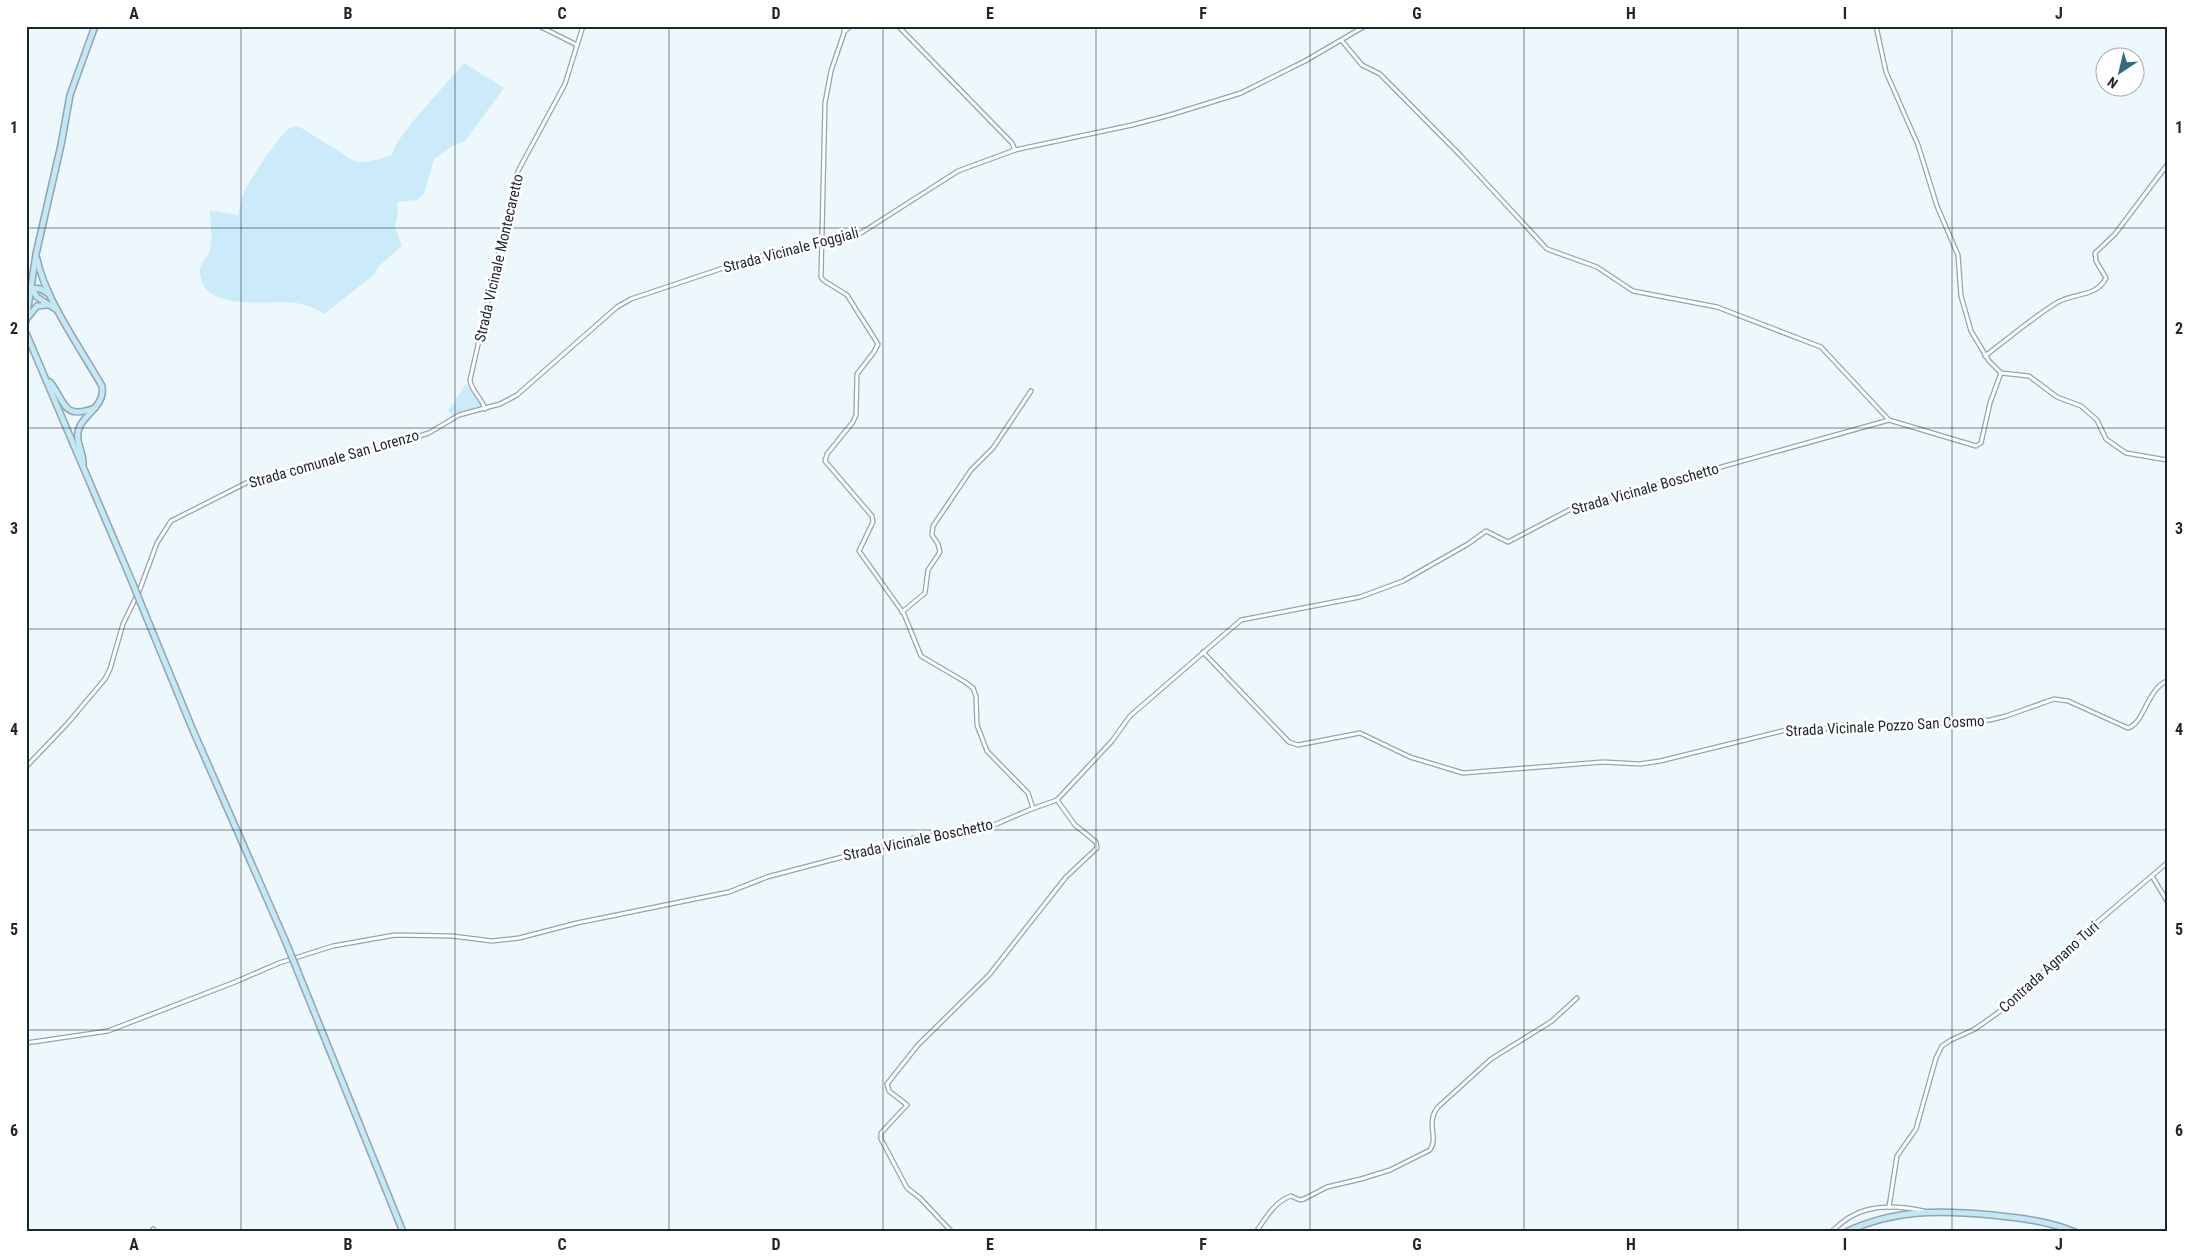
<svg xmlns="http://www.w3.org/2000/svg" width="2193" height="1258" font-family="'Roboto Condensed',sans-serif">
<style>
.green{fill:#cbebfb}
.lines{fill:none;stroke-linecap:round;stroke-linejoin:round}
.street-casing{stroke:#94a4ad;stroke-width:5.5}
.secondary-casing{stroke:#94a4ad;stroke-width:8}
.street{stroke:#fff;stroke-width:3}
.secondary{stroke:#c2e8f8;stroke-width:5}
.secondary-bridge-casing{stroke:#94a4ad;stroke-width:8;stroke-linecap:butt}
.secondary-bridge{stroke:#c2e8f8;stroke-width:5}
.grid{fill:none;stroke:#1f2629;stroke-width:1;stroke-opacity:0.55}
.labels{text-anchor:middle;stroke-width:5;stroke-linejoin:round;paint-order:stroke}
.street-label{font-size:15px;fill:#1f2629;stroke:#fff}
.neatline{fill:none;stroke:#1f2629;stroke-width:2}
.grid-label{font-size:16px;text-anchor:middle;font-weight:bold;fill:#1f2629}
</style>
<rect width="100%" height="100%" fill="#edf8fd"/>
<g class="green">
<path d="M464 63 504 88 465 141 451 147 434 159 424 194 417 200 397 202 398 215 395 227 402 246 378 267 375 274 324 314C316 308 306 305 296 303 270 299 202 314 200 272 199 263 209 257 210 249 213 237 210 222 210 210L238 215C240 207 241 199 244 192 248 182 283 129 292 127 294 126 297 127 300 127L354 161C367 163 379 160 391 155L398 141 414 120Z"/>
<polygon points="466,384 480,401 480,406 454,416 448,411"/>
</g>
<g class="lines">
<defs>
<g id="street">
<polyline points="539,26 577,45"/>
<polyline points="844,26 844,33 831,71 825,103 821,277 823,280 847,295 878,344 874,352 857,374 856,415 853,422 827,454 825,461 872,516 873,522 859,551 904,614 921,656 965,682 973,688 976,696 977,725 987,751 1028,793 1033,808"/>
<polyline points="898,26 1012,143 1015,150"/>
<polyline points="1876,26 1886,72 1918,145 1937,206 1958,255 1961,296 1971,331 1989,361 2001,373 2029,376 2057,397 2081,406 2097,420 2106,439 2126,453 2167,460"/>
<polyline points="845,31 851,26"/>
<polyline points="1342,41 1362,65 1380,74 1462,157 1547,249 1597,267 1633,291 1717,307 1821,347 1889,420 1976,446 1981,443 1990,403 2001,373"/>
<path d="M1985 356C2009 338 2033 317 2058 302 2074 293 2097 297 2106 278L2096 261 2095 253 2115 234 2167 165"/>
<path d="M485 409C482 398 471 391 470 380L515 182 518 171 565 84 583 26"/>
<polyline points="902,612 925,593 928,570 940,552 938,544 932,535 933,526 971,470 993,448 1031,391"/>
<path d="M1203 652 1289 742 1298 745 1360 733 1410 757 1463 773 1603 762 1640 764 1660 761 1786 730 1899 726 1990 720 2006 716 2054 699 2068 701 2128 728C2144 724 2147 689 2167 681"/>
<polyline points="26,767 67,724 105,679 110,669 123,624 140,589 157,543 171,521 252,480 340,460 429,433 459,415 500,404 517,395 617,307 631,299 753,258 861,233 958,171 1015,150 1132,125 1170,115 1241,93 1305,61 1365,26"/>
<polyline points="2152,876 2167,901"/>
<polyline points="26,1043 108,1031 235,982 279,963 333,946 395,935 452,936 492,941 519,938 577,923 729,892 767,877 914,838 965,832 994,825 1029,810 1057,800 1112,741 1130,716 1241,620 1360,597 1403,581 1468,544 1486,531 1508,542 1571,509 1889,420"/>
<polyline points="1889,1207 1897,1156 1916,1129 1936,1058 1942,1046 1951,1040 1975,1029 2013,1002 2068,947 2167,863"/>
<polyline points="153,1229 155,1232"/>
<polyline points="952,1232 920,1198 907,1188 881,1139 881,1133 907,1105 889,1091 887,1084 918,1045 989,975 1066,877 1097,848 1096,842 1075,825 1057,800"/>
<path d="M1256 1232C1265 1219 1275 1201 1291 1196L1300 1200 1304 1199 1327 1187 1361 1179 1390 1170 1430 1150C1439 1137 1425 1123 1438 1107L1491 1059 1552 1021 1577 998"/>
<path d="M1831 1232C1837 1227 1843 1221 1850 1217 1871 1204 1901 1206 1924 1211"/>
</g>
<g id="secondary">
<path d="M37 259C45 299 81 349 102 386 105 405 88 411 80 426 73 440 84 451 83 465"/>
<polyline points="31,288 37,297 57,310"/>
<polyline points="31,288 41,289 49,294"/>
<polyline points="28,317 37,306 47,305"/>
<polyline points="26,321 36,254 61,145 70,95 95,26"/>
<polyline points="26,333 133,584"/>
<path d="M50 382C66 403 63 420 95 408"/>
<polyline points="141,604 192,728 285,940"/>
<polyline points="298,972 403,1232"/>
<path d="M1846 1232C1894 1209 1941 1210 1992 1215 2021 1218 2048 1221 2075 1232"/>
</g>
</defs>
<use href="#street" class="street-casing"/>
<use href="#secondary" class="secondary-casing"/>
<use href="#street" class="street"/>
<use href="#secondary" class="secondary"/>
<defs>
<g id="secondary-bridge">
<polyline points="133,584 141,604"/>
<polyline points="285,940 298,972"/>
</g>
</defs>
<use href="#secondary-bridge" class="secondary-bridge-casing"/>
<use href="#secondary-bridge" class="secondary-bridge"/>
</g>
<path class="grid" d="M241 26V1232M455 26V1232M669 26V1232M883 26V1232M1096 26V1232M1310 26V1232M1524 26V1232M1738 26V1232M1952 26V1232M26 228H2167M26 428H2167M26 629H2167M26 830H2167M26 1030H2167"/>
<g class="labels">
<g class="street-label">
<text transform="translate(791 250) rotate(-15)" y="5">Strada Vicinale Foggiali</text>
<text transform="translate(499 258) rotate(-77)" y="5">Strada Vicinale Montecaretto</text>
<text transform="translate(334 459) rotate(-16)" y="5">Strada comunale San Lorenzo</text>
<text transform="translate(1645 489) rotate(-16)" y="5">Strada Vicinale Boschetto</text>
<text transform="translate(1885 726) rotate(-3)" y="5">Strada Vicinale Pozzo San Cosmo</text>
<text transform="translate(918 840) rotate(-12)" y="5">Strada Vicinale Boschetto</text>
<text transform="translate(2049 967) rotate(-42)" y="5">Contrada Agnano Turi</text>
</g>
</g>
<rect width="2193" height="1258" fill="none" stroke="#ffffff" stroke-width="55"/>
<g transform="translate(2120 72) rotate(215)"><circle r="24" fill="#ffffff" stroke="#a5a8a9"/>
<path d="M0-4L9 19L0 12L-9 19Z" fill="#326b85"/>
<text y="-8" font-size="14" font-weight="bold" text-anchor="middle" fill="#1f2629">N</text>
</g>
<rect x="28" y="28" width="2138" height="1202" class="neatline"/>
<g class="grid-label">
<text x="134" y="19">A</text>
<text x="348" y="19">B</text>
<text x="562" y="19">C</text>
<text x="776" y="19">D</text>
<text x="990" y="19">E</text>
<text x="1203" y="19">F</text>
<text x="1417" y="19">G</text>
<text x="1631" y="19">H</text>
<text x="1845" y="19">I</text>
<text x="2059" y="19">J</text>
<text x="14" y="133">1</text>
<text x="2179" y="133">1</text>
<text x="14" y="334">2</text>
<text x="2179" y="334">2</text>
<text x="14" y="534">3</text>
<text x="2179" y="534">3</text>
<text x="14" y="735">4</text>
<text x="2179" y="735">4</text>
<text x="14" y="935">5</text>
<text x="2179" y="935">5</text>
<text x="14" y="1136">6</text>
<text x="2179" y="1136">6</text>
<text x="134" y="1250">A</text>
<text x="348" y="1250">B</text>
<text x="562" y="1250">C</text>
<text x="776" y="1250">D</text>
<text x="990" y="1250">E</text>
<text x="1203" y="1250">F</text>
<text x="1417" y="1250">G</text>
<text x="1631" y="1250">H</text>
<text x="1845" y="1250">I</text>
<text x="2059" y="1250">J</text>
</g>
</svg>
